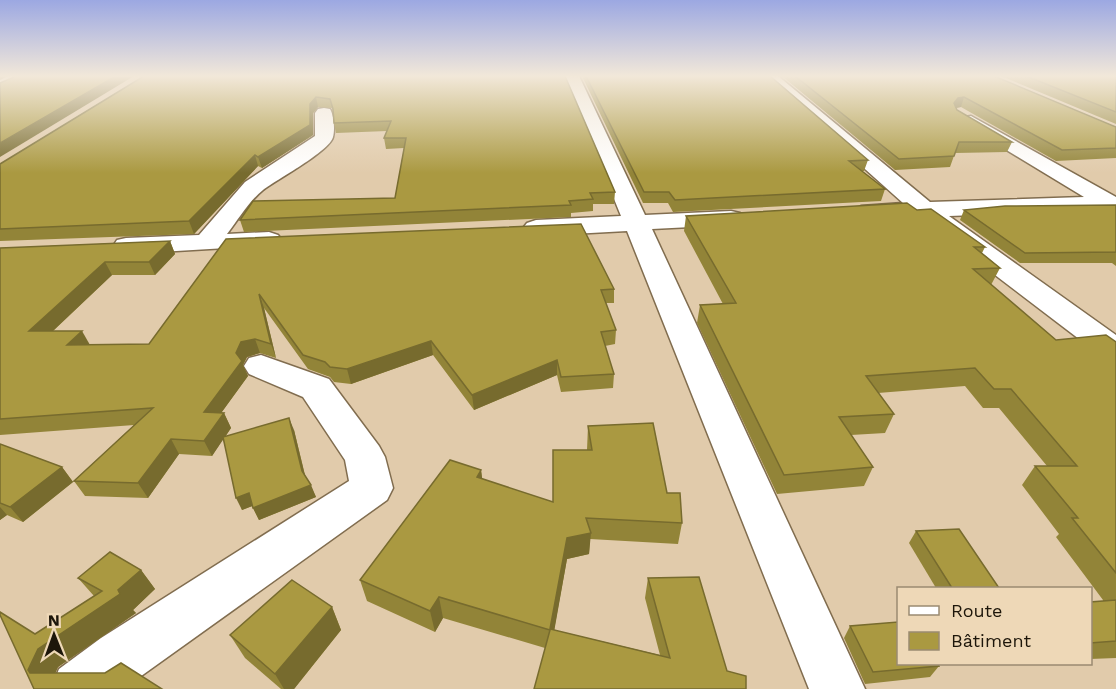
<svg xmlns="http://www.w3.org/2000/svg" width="1116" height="689" font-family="'Work Sans',sans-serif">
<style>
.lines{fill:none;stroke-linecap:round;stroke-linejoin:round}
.street-casing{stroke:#816d4f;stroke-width:3}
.street{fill:#fff;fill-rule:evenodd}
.wall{fill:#928438}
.shaded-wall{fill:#776b2e}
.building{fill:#aa9941;stroke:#776b2e;stroke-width:1.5}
</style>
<rect width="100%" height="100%" fill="#e1cbab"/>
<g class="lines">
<defs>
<g id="street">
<polygon points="0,76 26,76 19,80 0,82"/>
<polygon points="564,76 579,76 645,215 731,211 740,213 743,218 740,223 731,225 652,229 865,689 809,689 627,231 536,236 527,233 523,228 527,223 536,220 621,216"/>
<polygon points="761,76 778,76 930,202 1084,197 965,125 962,121 965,117 971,116 1116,197 1116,213 1084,211 949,216 1116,335 1116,361 1104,358 919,217 869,218 861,216 857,211 861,206 903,203"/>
<path d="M324 108 330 109C334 115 335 130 333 137 330 151 276 180 263 190 249 201 238 220 227 234L269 232 278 235 282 240 278 245 126 254 117 252 113 246 117 240 126 238 199 235 245 182 315 136V113L318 109Z"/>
<polygon points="261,355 329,379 379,446 385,457 393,488 387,500 123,689 51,689 59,669 101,638 349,481 345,460 303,397 249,374 244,366 249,358"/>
</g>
</defs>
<use href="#street" class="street-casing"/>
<use href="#street" class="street"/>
</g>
<g class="wall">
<polygon points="144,76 565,76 615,192 614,204 593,204 593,211 571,213 571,217 244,232 240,220 395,198 404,148 386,149 384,138 387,131 336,133 334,123 333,112 332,108 318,107 313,113 313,135 262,168 258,166 194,234 0,241 0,164"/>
<polygon points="582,76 770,76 868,160 864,171 862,171 885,189 881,201 673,212 668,203 643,203"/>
<polygon points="782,76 994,76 1116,127 1116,158 1056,161 961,107 956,108 957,110 1012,142 1007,152 955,153 950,167 895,170"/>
<polygon points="1001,76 1116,76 1116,124"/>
<polygon points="1116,205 1116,266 1112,263 1020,263 960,220 964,210"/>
<polygon points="917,210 985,247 982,253 1000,268 991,285 1056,340 1116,342 1116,658 1090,659 1090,602 1103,601 1103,600 1056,537 1059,534 1022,485 1035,466 1047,466 999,408 983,408 965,386 878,393 894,414 885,433 851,435 873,467 864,486 777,494 697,323 700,305 723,304 684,231 686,216"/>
<polygon points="226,239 614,289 614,303 606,303 616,330 615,344 605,346 614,374 613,388 561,392 557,375 474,410 433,355 351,384 334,382 330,377 308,369 264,308 276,358 260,353 247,357 243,365 248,376 221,413 224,413 231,428 225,437 294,430 305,475 316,497 259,520 252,506 242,510 223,439 212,456 179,454 148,498 85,496 74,481 134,425 0,435 0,248 170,241 175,254 155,275 112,275 53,331 90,345 149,344"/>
<polygon points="588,426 667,493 682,523 678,544 590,539 589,554 567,559 554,630 660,655 645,598 648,578 727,671 545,648 443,618 435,632 367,601 360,580 481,470 482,479 553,502 587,450"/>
<polygon points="0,444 62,467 73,482 23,522 7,515 0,520"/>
<polygon points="916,531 999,588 936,588 909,543"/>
<polygon points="141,570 155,589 133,610 136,613 58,667 55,673 34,689 35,634 94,596 78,578"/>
<polygon points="332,607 341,630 294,689 281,689 245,658 230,635"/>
<polygon points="850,626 939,666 930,677 865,684 844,638"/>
</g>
<g class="shaded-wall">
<polygon points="0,76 8,76 0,80"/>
<polygon points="116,76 134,76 0,157 0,143"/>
<polygon points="316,97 318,107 313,113 313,135 262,168 258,157"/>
<polygon points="964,97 961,107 955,108 954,103 958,98"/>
<polygon points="255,155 258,166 194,234 189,221"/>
<polygon points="170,241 175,254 155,275 149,262"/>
<polygon points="105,262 112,275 38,345 29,331"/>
<polygon points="259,294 264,308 276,358 271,344"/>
<polygon points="82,331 90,345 67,345"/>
<polygon points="255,339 260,353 247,357 243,365 248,376 211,427 204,412 241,342"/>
<polygon points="431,341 433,355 351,384 347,369"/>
<polygon points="557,360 557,375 474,410 472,395"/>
<polygon points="224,413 231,428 212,456 204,441"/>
<polygon points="289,418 294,430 307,484 302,471"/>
<polygon points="171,439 179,454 148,498 138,483"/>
<polygon points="62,467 73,482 23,522 10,507"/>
<polygon points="481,470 484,492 477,477"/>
<polygon points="311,485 316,497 259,520 253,508"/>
<polygon points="249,493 255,505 242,510 236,498"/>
<polygon points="0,507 7,515 0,520"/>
<polygon points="591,533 589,554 567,559 551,649 550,629 567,538"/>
<polygon points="141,570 155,589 133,610 136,613 58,667 49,688 30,673 28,670 38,649 118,590"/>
<polygon points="439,597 443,618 435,632 430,611"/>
<polygon points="332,607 341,630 294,689 284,689 275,674"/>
</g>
<g class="building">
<polygon points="16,76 116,76 0,143 0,83"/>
<polygon points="144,76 565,76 615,192 590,193 593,199 569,201 571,205 240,220 253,201 395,198 406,138 384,138 391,121 334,123 333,109 330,99 316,97 310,104 310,125 258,157 255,155 189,221 0,229 0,164"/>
<polygon points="586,76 770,76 868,160 849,161 885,189 675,200 669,192 644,192"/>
<polygon points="795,76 994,76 1116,127 1116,148 1062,150 964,97 958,98 954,103 957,110 1012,142 959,142 954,156 899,159"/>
<polygon points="1026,76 1116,76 1116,112"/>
<polygon points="907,203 917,210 931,209 985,247 974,247 1000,268 973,269 1056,340 1106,335 1116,342 1116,573 1072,518 1078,518 1035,466 1077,466 1011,389 994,389 975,368 866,376 894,414 839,417 873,467 784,475 700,305 736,303 686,216"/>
<polygon points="1116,205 1116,252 1025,253 964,210 1005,206"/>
<polygon points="581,224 614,289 601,290 616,330 601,332 614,374 561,377 557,360 472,395 431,341 347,369 330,367 325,362 303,355 259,294 271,344 255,339 241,342 236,353 242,361 204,412 224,413 204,441 171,439 138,483 74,481 153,408 0,419 0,248 170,241 149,262 105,262 29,331 82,331 67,345 149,344 226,239"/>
<polygon points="289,418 302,471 311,485 253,508 249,493 236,498 223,437"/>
<polygon points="653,423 667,493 680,493 682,523 586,518 591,533 567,538 550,629 670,658 648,578 699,577 727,671 746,676 746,689 534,689 550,630 439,597 430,611 360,580 450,460 481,470 477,477 553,502 553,450 592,450 588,426"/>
<polygon points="0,444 62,467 10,507 0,503"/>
<polygon points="959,529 999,588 952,588 916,531"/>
<polygon points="110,552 141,570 118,590 120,594 38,649 28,670 30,673 105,673 121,663 162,689 34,689 0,615 0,612 35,634 102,591 78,578"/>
<polygon points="292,580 332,607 275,674 230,635"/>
<polygon points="1116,600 1116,641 1090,643 1090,602"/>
<polygon points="898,622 898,663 938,663 939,666 873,672 850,626"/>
</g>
<linearGradient id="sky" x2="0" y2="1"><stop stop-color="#9ca8e2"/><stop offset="0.44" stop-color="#f2e8d9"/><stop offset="1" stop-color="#f2e8d9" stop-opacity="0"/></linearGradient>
<rect width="1116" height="173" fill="url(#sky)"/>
<rect x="897" y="587" width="195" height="78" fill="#eed8b7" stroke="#9a8a72" stroke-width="1.5"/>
<rect x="909" y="606" width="30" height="9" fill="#ffffff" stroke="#9a8a72" stroke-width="1.5"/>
<text x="951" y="617" font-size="18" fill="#1d160a">Route</text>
<rect x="909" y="632" width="30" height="18" fill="#aa9941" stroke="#9a8a72" stroke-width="1.5"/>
<text x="951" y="647" font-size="18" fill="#1d160a">Bâtiment</text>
<g transform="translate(54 635) rotate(359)" stroke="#eed8b7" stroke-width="4.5" paint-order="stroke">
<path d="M0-4.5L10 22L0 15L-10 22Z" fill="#1d160a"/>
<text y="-9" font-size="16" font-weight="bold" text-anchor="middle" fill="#1d160a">N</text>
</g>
</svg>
